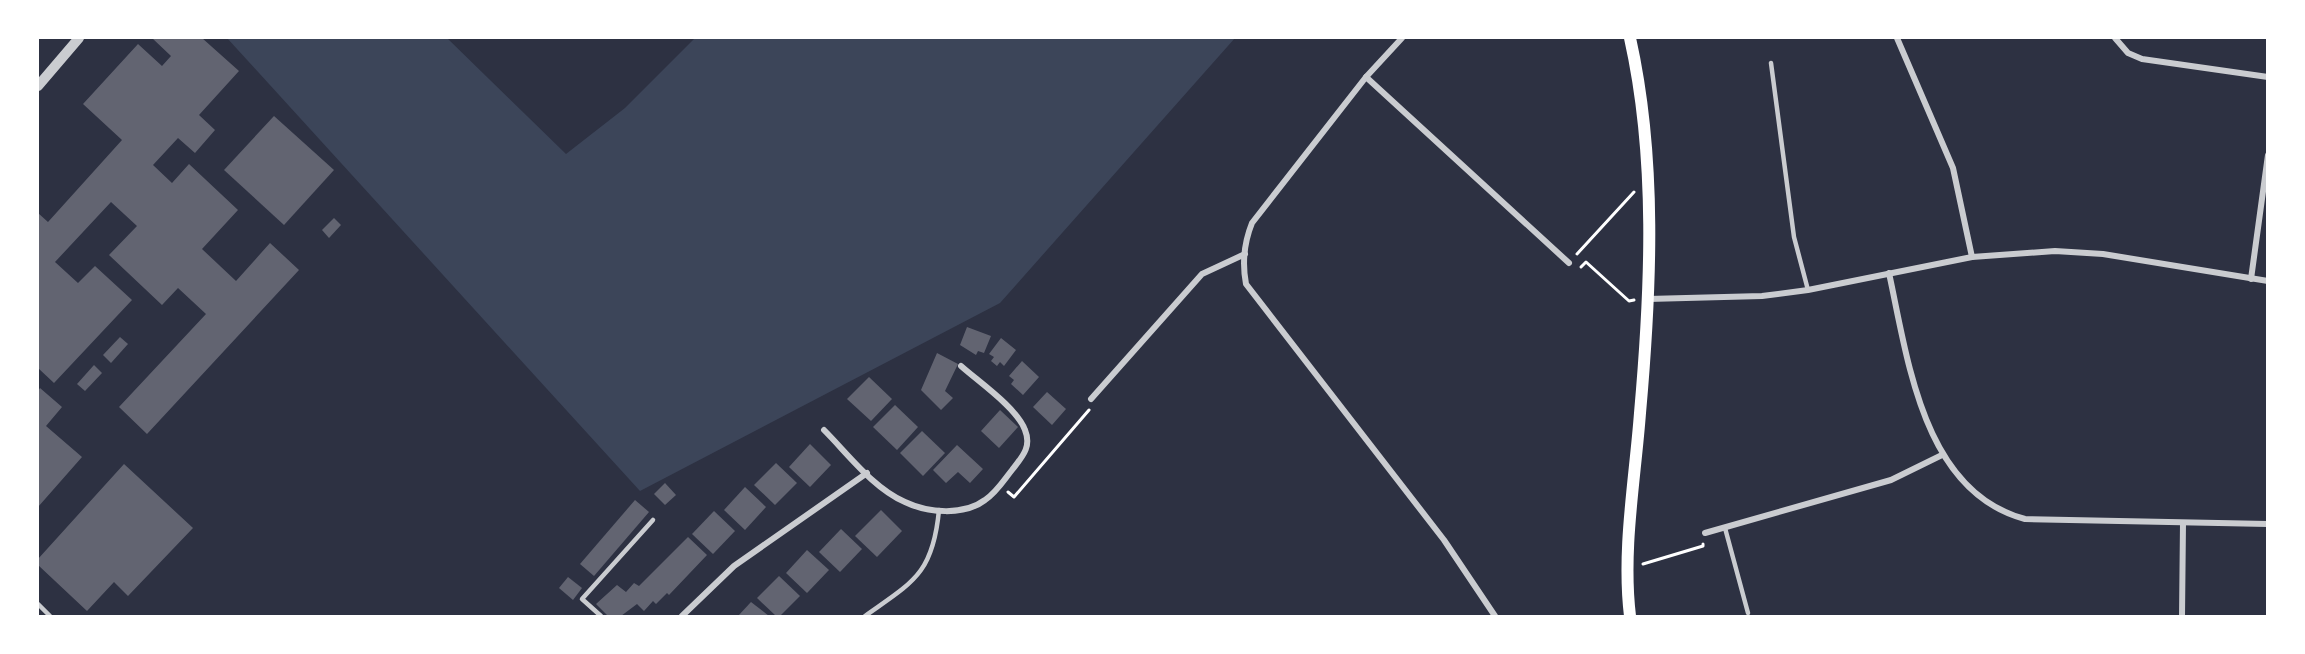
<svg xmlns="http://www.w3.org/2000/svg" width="2305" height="654" font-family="'Alegreya Sans',sans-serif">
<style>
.green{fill:#3c4559}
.building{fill:#626471}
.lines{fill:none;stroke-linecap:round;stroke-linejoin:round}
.path{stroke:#fff;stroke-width:3}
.service{stroke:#caccd0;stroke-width:4.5}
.minor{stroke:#caccd0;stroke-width:6}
.tertiary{stroke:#caccd0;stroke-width:10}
.secondary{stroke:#fff;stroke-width:12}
</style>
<rect width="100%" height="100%" fill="#2d3142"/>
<polygon class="green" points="227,38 447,38 566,154 625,108 695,38 1235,38 1000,303 640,491"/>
<g class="building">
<polygon points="152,38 202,38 239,71 199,115 215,130 195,153 178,138 153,165 172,183 189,164 238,210 202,249 236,281 270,243 299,270 147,434 119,407 206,314 178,288 162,305 109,255 137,226 111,202 55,262 78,283 95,266 132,300 54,383 38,368 38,213 48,222 122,140 83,104 138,44 162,66 171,56"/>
<polygon points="274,116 334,170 284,225 224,170"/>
<polygon points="334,218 341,225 329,238 322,230"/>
<polygon points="967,327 991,336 984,353 978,351 976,355 960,345"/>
<polygon points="120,337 128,344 111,363 103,355"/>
<polygon points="1001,338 1016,350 1004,366 1000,362 997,366 991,361 994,357 989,354"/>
<polygon points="937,353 958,364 945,391 953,398 941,410 921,390"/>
<polygon points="1022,361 1039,377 1023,395 1011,384 1014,380 1009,376"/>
<polygon points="94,365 102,373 85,391 77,384"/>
<polygon points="869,377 892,399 871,421 847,399"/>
<polygon points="40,388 62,407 46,426 82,457 38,507 38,391"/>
<polygon points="1047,392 1066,409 1052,425 1033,407"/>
<polygon points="895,405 918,427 897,450 873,427"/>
<polygon points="1000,410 1018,427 999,448 981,431"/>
<polygon points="922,431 945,453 923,476 900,453"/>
<polygon points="810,444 831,465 810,487 789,467"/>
<polygon points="957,445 983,469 970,483 958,472 946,483 933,470"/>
<polygon points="776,463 797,483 775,505 754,485"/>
<polygon points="124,464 193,528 128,596 114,582 87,611 38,565 38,559"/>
<polygon points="665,483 676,495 665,505 654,494"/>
<polygon points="745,487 766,507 745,530 724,510"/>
<polygon points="635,500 649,512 594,576 580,564"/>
<polygon points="881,510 902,531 877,557 855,536"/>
<polygon points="714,511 735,531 713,554 692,534"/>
<polygon points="841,529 862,549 840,572 819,552"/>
<polygon points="688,537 707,555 669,595 667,593 656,604 653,601 644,611 637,604 621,616 608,616 596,604 617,585 626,592 634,583 639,586"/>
<polygon points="807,550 829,570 807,593 786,573"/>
<polygon points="779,576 800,596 780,616 776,616 757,598"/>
<polygon points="568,577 582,588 573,600 559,588"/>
<polygon points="751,602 769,616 738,616"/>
</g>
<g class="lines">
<g class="path">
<polyline points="1577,254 1634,192"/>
<polyline points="1581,267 1586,262 1629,301 1634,300"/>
<polyline points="1008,492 1014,497 1089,410"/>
<polyline points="1643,564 1703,546 1703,544"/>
</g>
<g class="service">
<polyline points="1771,63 1794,237 1808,290"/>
<polyline points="1725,528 1748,613"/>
<polyline points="38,604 50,616"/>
<polyline points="601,616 582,599 653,520"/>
<path d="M865 616C913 582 933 574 939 510"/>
</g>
<g class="minor">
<path d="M1402 38 1366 77 1252 223C1244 243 1242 263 1246 284L1444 540 1495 616"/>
<polyline points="1897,38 1953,168 1972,257"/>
<polyline points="2115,38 2128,53 2142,59 2268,77"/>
<polyline points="1366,77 1569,263"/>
<path d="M1889 273C1908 360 1923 492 2025 519L2268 524"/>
<polyline points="2251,279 2268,155"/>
<polyline points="1648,299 1762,296 1808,290 1972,257 2055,251 2103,254 2268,281"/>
<polyline points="1091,399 1202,274 1245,254"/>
<path d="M824 430C848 454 873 488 905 502 928 513 964 516 985 500 996 493 1004 480 1012 470 1022 457 1032 447 1025 430 1017 408 979 382 961 366"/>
<polyline points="1705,533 1891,480 1942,455"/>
<polyline points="682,616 734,566 867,473"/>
<polyline points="2182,616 2183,523"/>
</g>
<polyline class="tertiary" points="38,86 79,38"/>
<path class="secondary" d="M1630 38C1657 159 1651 289 1640 413 1635 480 1622 550 1630 616"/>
</g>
<rect width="2305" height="654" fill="none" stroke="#ffffff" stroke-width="78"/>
</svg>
